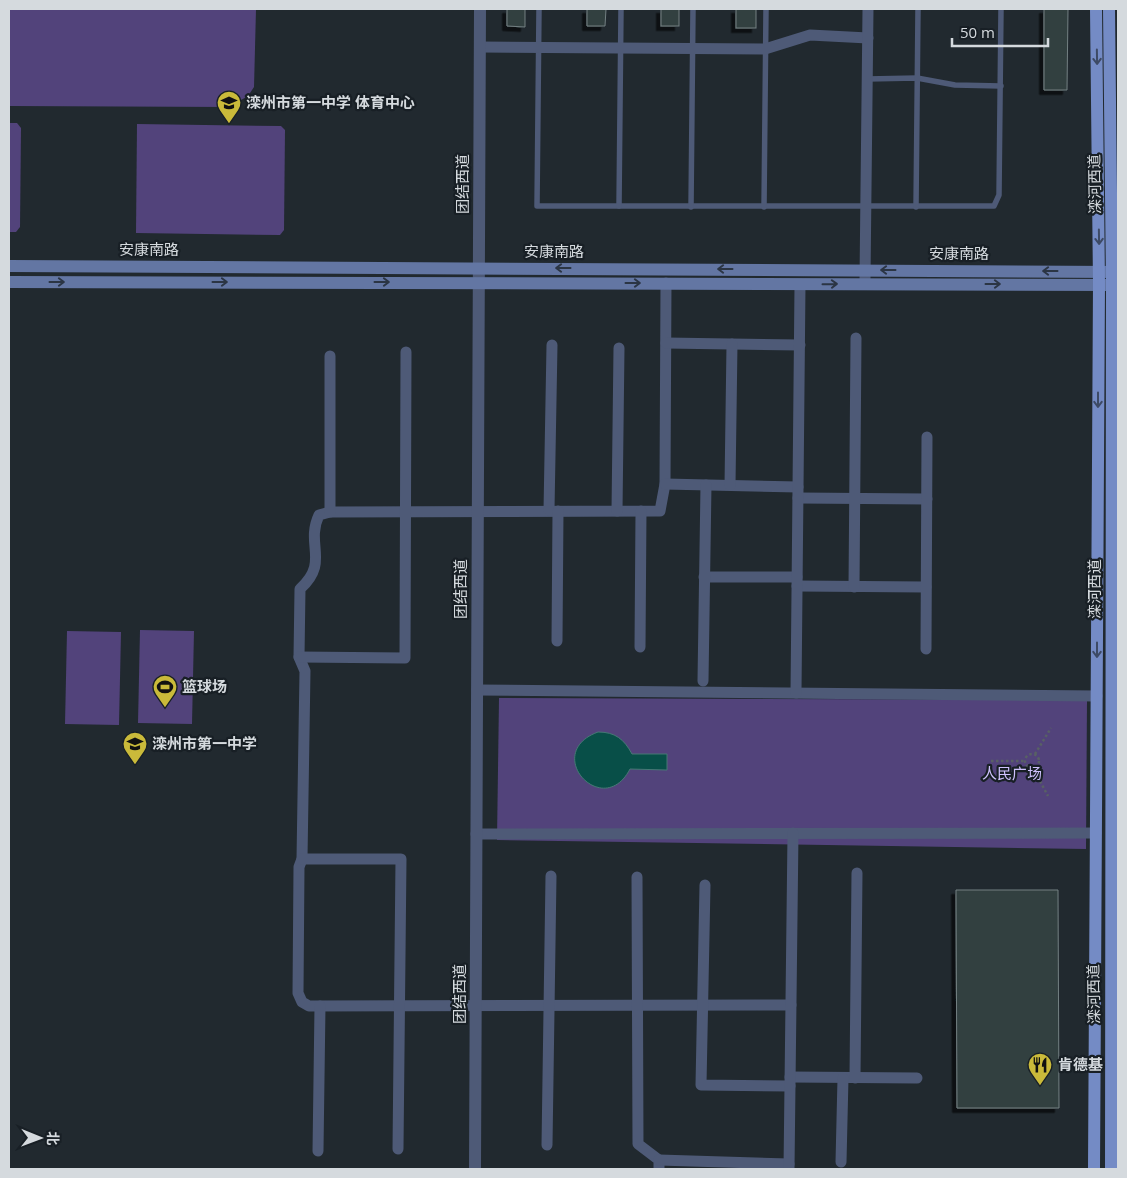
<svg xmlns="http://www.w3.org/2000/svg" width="1127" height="1178" font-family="'Open Sans','Noto Sans SC',sans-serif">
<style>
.green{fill:#52437b}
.water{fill:#084f48;stroke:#467975}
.building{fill:#333f41;stroke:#738082;filter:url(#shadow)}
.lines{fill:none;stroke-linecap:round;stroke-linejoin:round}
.path{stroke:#586065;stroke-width:2.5;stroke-dasharray:2.5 2.5;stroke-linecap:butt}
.service{stroke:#4e5a77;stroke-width:5.5}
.minor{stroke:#4e5a77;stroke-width:11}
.tertiary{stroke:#4e5a77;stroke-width:12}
.secondary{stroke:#6376a3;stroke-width:12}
.primary{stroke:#748bc5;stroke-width:12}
.oneway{stroke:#3d4a65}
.oneway2{stroke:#2b3544}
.labels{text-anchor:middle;stroke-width:4.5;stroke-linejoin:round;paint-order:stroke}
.poi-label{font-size:15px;font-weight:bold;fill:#d5dade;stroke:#181f25;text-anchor:start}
.street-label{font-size:15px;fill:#d5dade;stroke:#181f25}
.park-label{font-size:15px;fill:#cfc2fd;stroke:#181f25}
</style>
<defs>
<filter id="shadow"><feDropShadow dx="-4.5" dy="4.5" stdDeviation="0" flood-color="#0009"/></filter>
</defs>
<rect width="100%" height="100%" fill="#21292f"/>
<g class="green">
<polygon points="9,9 256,9 254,87 248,96 229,107 9,106"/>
<polygon points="9,123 17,123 21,128 20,227 16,232 9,232"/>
<polygon points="137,124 281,126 285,130 284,230 280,235 136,233"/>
<polygon points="140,630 194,631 192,724 138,723"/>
<polygon points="67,631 121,632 119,725 65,724"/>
<polygon points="499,698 1087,700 1086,849 497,840"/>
</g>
<path class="water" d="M598 732C615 732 624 739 632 754H667V770L630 769C603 821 541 753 598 732Z"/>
<g class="building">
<polygon points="507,9 525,9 525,27 507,26"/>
<polygon points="587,9 606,9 605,26 587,26"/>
<rect x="661" y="9" width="18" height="17"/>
<rect x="736" y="9" width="20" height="19"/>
<polygon points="1044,9 1068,9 1067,90 1044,90"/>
<polygon points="956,890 1058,890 1059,1108 957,1108"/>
</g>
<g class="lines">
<g class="path">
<circle cx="1032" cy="761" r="7"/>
<polyline points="1035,754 1051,728"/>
<polyline points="991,761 1024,761"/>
<polyline points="1033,768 1048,796"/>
</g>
<g class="service">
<polyline points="539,9 537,206 994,206 999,195 1001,9"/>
<polyline points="867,79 917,78 955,85 1001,86"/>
<polyline points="619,206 621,9"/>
<polyline points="691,207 693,9"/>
<polyline points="764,207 766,9"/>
<polyline points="916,207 918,9"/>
</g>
<g class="minor">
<polyline points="480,47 765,49 810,35 868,38"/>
<polyline points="865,279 868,9"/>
<path d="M666 283 665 484 660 511 330 512 319 515C305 545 330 562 300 589L299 657 305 671 302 859 299 867 298 993 302 1002 309 1006 791 1005"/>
<polyline points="666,343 800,345"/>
<polyline points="665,484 798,487"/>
<polyline points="730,485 732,344"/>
<polyline points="798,498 927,499"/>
<polyline points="549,510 552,345"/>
<polyline points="617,511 619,348"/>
<polyline points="330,512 330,356"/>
<polyline points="704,577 797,577"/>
<polyline points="797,586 926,587"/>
<polyline points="854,587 856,338"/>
<polyline points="557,641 558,511"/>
<polyline points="640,647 641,511"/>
<polyline points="926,649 927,437"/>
<polyline points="299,657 405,658 406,352"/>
<polyline points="703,681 706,485"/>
<polyline points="477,690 1097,696"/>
<polyline points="796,693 800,285"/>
<polyline points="476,834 1096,833"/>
<polyline points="302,859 401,859 398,1149"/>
<polyline points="637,877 638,1144 659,1160 659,1169"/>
<polyline points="705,885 701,1085 790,1086"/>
<polyline points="790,1077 917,1078"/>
<polyline points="855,1078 857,873"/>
<polyline points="547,1145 551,876"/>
<polyline points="318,1151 320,1006"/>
<polyline points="659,1160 789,1164"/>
<polyline points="841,1162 843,1078"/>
<polyline points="789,1169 793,833"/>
</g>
<polyline class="tertiary" points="475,1169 480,9"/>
<g class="secondary">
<polyline points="9,266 1118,272"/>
<polyline points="9,282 1118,285"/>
</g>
<g class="primary">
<polyline points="1109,9 1112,285 1111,1169"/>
<polyline points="1094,1169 1099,284 1096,9"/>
</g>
</g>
<defs><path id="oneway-shaft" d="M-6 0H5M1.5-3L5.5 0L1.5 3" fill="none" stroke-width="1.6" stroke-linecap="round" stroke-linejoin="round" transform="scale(1.25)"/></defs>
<g class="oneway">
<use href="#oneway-shaft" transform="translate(1097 57) rotate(89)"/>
<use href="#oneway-shaft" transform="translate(1099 237) rotate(89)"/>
<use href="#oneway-shaft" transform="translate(1098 400) rotate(90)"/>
<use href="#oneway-shaft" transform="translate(1097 650) rotate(90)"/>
</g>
<g class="oneway2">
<use href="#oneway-shaft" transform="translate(563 268) rotate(-180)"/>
<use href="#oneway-shaft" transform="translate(725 269) rotate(-180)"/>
<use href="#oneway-shaft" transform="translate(888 270) rotate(-180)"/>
<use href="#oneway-shaft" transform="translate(1050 271) rotate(-180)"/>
<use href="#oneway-shaft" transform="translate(57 282)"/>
<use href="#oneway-shaft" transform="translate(220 282)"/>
<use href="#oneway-shaft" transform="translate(382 282)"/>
<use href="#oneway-shaft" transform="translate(633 283)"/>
<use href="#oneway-shaft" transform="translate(830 284) rotate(-1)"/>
<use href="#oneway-shaft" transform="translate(993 284)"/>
</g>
<defs>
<symbol id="school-pin" viewBox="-11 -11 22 30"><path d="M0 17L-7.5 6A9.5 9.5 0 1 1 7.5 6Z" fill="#caba3a" stroke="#181f25"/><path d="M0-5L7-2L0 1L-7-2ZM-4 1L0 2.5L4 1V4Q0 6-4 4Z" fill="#111"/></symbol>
<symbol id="stadium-pin" viewBox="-11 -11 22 30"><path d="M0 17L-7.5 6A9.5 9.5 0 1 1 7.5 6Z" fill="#caba3a" stroke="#181f25"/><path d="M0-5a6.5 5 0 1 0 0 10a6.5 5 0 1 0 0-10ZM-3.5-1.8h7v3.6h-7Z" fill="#111"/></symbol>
<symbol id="restaurant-pin" viewBox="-11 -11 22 30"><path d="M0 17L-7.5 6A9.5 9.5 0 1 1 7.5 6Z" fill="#caba3a" stroke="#181f25"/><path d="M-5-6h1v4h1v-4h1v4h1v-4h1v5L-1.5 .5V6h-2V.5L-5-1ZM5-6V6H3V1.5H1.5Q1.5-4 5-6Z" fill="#111"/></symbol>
</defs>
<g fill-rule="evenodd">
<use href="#school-pin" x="215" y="89" width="28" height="38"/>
<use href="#stadium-pin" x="151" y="673" width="28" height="38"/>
<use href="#school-pin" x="121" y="730" width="28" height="38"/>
<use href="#restaurant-pin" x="1026" y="1051" width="28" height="38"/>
</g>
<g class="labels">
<g class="poi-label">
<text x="246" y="108">滦州市第一中学 体育中心</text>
<text x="182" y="692">篮球场</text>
<text x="152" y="749">滦州市第一中学</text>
<text x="1058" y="1070">肯德基</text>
</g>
<g class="street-label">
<text transform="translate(463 184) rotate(-90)" y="5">团结西道</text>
<text transform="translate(1095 184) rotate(-91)" y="5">滦河西道</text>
<text x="149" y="255">安康南路</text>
<text x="554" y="257">安康南路</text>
<text x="959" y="259">安康南路</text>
<text transform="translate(461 589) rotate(-90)" y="5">团结西道</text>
<text transform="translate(1095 589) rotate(-90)" y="5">滦河西道</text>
<text transform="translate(460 994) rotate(-90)" y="5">团结西道</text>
<text transform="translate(1094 994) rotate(-91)" y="5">滦河西道</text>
</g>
<g class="park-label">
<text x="1012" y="779">人民广场</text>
</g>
</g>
<rect width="1127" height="1178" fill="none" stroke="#d5dade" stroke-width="20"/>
<g transform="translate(40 1138) rotate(91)" stroke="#181f25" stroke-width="4" paint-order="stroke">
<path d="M0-4L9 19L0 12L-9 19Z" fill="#d5dade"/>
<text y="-8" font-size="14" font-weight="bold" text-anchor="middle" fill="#d5dade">北</text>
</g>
<path d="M952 38v8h96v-8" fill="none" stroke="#d5dade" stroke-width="2.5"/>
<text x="960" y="38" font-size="15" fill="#d5dade" stroke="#181f25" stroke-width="4" paint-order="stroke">50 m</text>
</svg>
